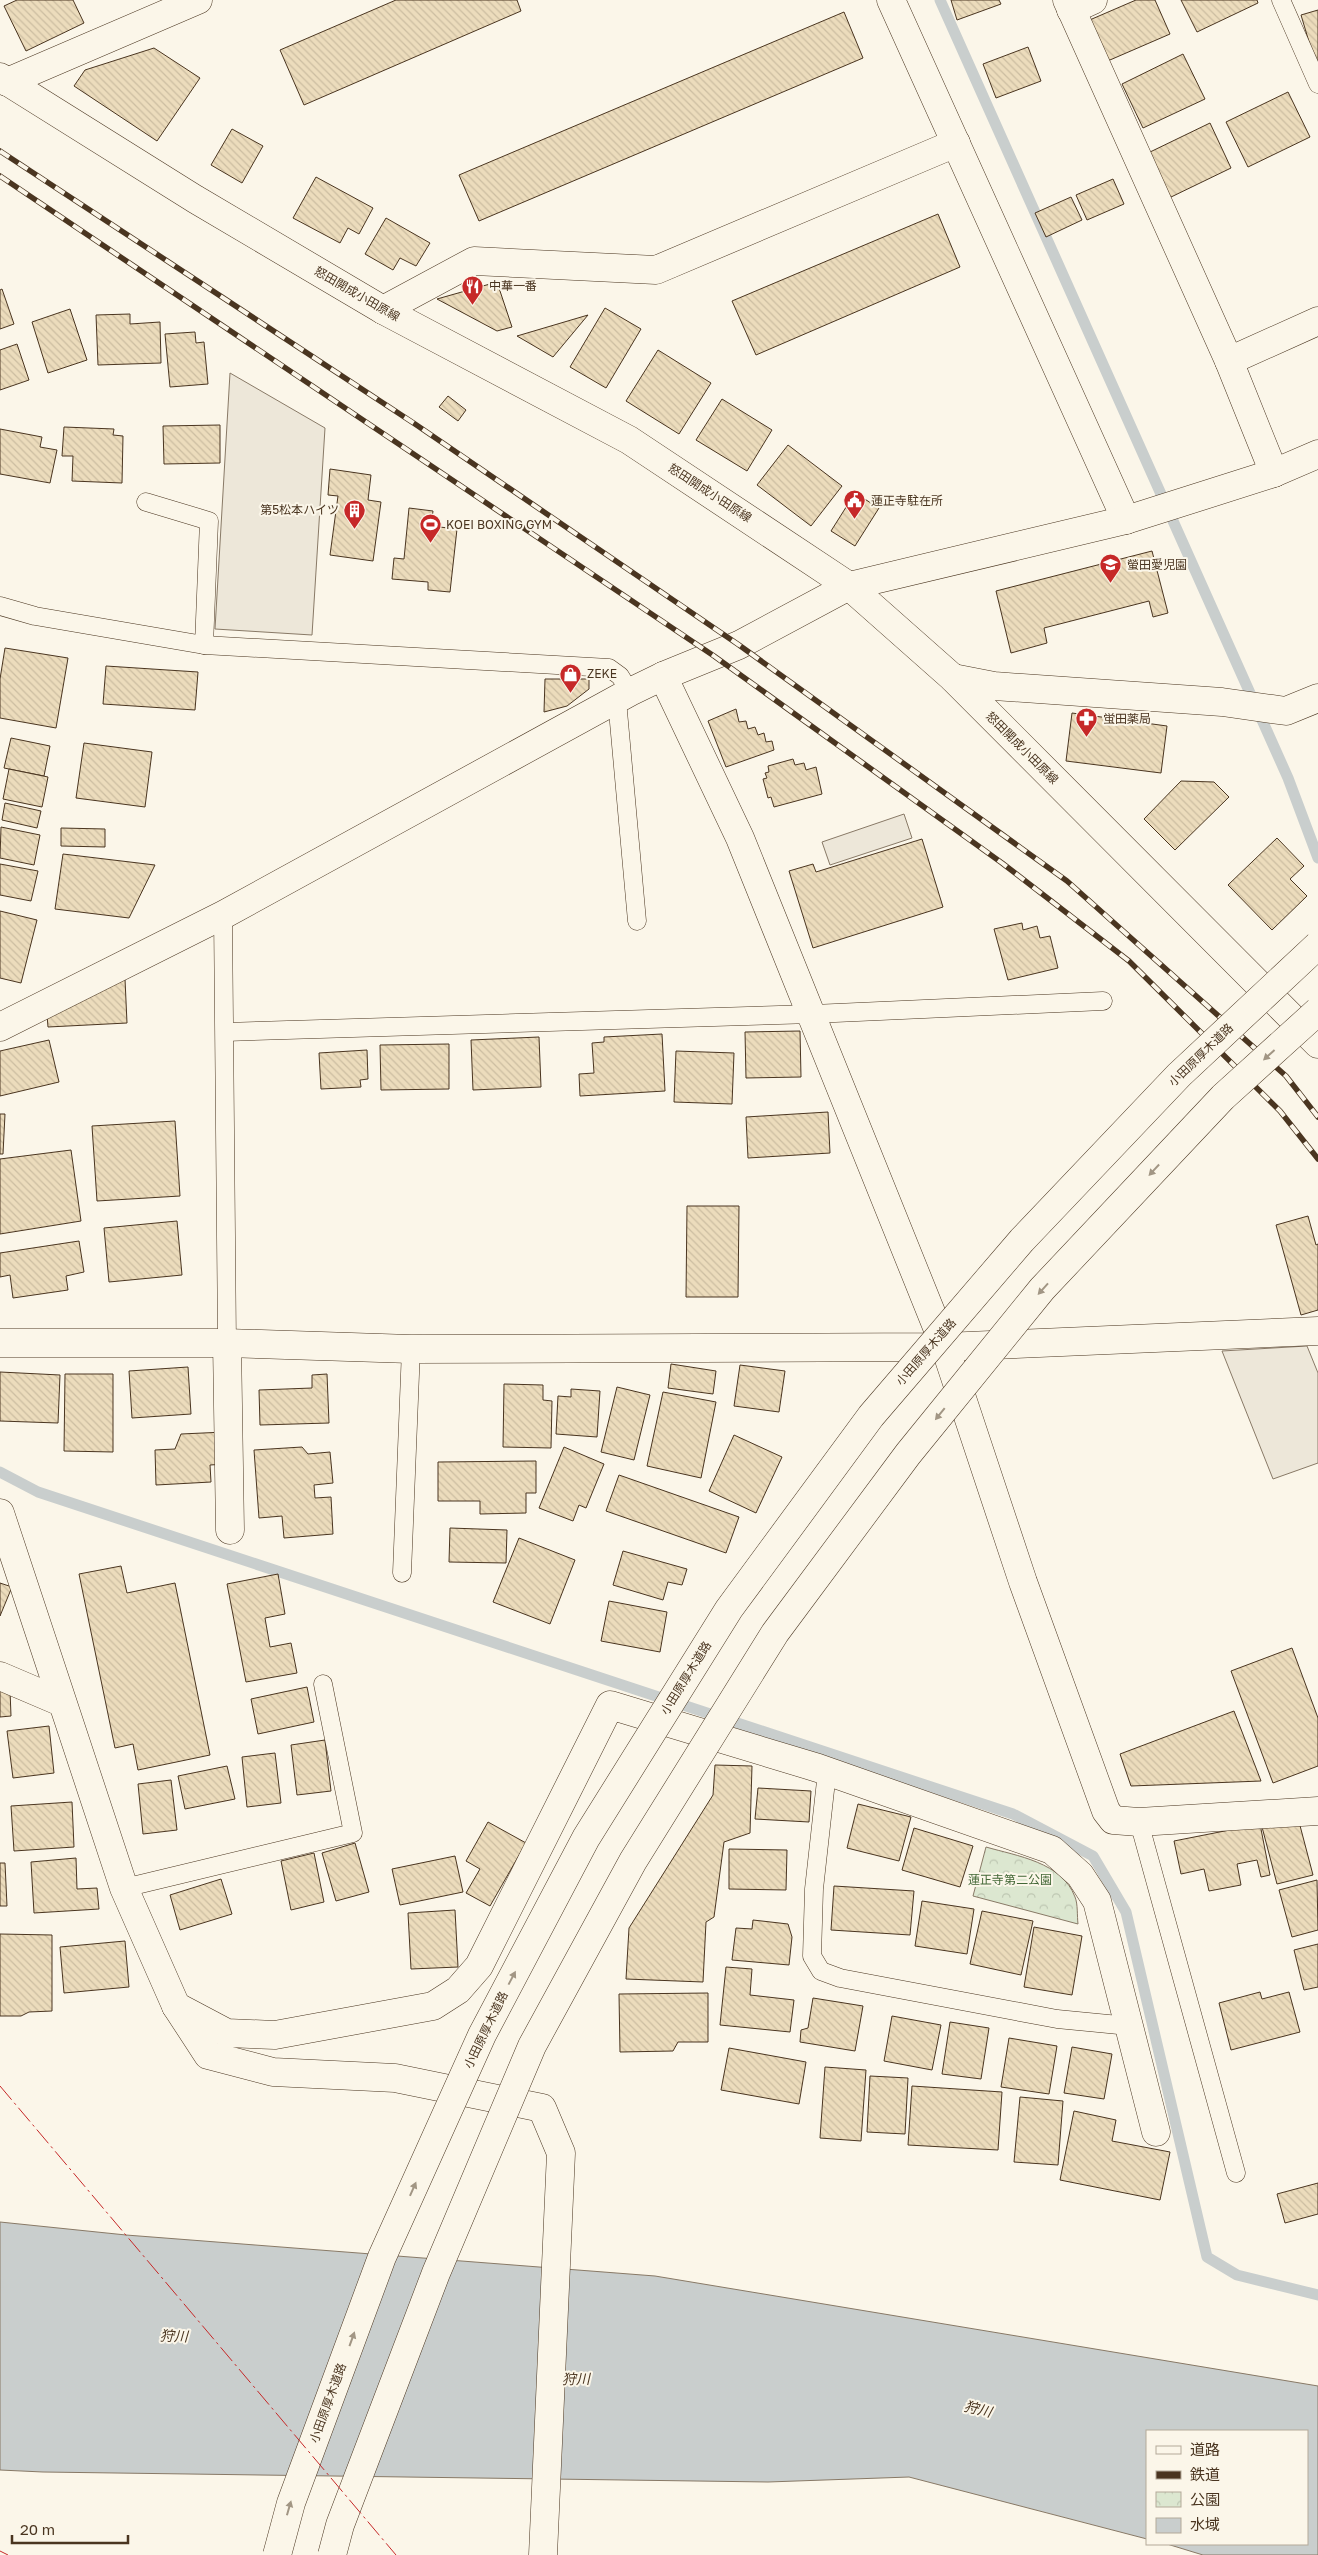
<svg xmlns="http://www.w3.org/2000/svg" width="1318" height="2555" font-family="'Golos Text','Noto Sans JP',sans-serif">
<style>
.park{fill:url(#park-crowns);stroke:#887966}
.parking{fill:#ede7d9;stroke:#887966}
.water{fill:#c9cecd;stroke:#887966}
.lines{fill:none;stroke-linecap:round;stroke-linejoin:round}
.stream{stroke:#c9cecd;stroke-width:11}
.building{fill:url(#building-back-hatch);stroke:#4a3520}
.lane-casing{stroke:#4a3520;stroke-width:19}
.street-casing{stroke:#4a3520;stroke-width:29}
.secondary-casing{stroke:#4a3520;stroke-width:29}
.lane{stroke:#fbf6e9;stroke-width:18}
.street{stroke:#fbf6e9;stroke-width:28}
.secondary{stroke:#fbf6e9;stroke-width:28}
.rail-casing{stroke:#4a3520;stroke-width:5.5}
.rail{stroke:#fbf6e9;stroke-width:4;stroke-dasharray:11;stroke-linecap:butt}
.highway-bridge-casing{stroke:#4a3520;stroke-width:29;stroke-linecap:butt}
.highway-bridge{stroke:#fbf6e9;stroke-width:28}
.power{stroke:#c62828;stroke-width:1;stroke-dasharray:18 4 2.5 4;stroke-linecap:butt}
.oneway{fill:#a29684}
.labels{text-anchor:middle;stroke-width:4;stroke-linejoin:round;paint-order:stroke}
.poi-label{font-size:12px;fill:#4a3520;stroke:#fbf6e9;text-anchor:start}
.street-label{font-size:12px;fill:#4a3520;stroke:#fbf6e9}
.park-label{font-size:12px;fill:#436837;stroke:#fbf6e9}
.water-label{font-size:14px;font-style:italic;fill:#4a3520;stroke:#fbf6e9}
</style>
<defs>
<pattern id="park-crowns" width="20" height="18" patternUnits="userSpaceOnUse" patternTransform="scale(1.25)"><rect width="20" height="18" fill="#dce7d0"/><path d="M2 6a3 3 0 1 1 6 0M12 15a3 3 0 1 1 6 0" fill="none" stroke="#bec7b2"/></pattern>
<pattern id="building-back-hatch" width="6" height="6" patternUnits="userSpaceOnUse" patternTransform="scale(1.25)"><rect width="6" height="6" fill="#ecdcbc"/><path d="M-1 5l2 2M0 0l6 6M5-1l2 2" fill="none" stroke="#ccbda1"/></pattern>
</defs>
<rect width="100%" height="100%" fill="#fbf6e9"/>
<path class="park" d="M986 1847C1017 1856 1062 1862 1075 1897 1078 1904 1077 1916 1078 1924L973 1896Z"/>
<g class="parking">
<polygon points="230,373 325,428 312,635 215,629"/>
<polygon points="904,814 912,838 830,865 822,842"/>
<polygon points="1307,1346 1318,1373 1318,1463 1273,1479 1222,1351"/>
</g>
<polygon class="water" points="0,2222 126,2235 655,2276 1318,2386 1318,2555 1203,2555 1167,2544 1307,2544 1307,2431 1147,2431 1147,2539 909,2477 768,2482 43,2472 0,2470"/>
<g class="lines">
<g class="stream">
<polyline points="940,0 1288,778 1318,858"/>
<polyline points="0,1472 38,1492 1013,1814 1093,1856 1126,1912 1207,2257 1237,2275 1318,2295"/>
</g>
</g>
<g class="building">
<polygon points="17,0 73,0 84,23 26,51 4,6"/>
<polygon points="396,0 517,0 521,11 304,105 280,50"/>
<polygon points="951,0 999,0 1001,4 957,20"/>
<polygon points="1136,0 1155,0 1170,34 1103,63 1085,22"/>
<polygon points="1181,0 1257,0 1258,3 1197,32"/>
<polygon points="1318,10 1318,61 1315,62 1301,15"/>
<polygon points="844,12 863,58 479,221 459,175"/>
<polygon points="1028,47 1041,81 996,98 983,64"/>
<polygon points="154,48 200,78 157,141 74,86 85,70"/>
<polygon points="1183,54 1205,99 1143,128 1122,84"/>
<polygon points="1288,92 1310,137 1248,167 1226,122"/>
<polygon points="1210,123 1231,168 1169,198 1148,153"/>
<polygon points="232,129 263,146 242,183 211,165"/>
<polygon points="316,177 373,208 359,234 348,228 340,243 293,218"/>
<polygon points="1113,179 1124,204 1087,220 1076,195"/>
<polygon points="1071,197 1082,220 1046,237 1035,213"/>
<polygon points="938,214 960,267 756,355 732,301"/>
<polygon points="386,218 430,243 416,266 400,258 393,270 365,254"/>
<polygon points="497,282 512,327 497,331 437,299"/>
<polygon points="2,289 14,324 0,329 0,290"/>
<polygon points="605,308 641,329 606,388 570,367"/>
<polygon points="70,309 87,360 48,373 32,322"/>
<polygon points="130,314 130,324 160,322 161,363 98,365 96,315"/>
<polygon points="588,315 553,357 517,336"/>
<polygon points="195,332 196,343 204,342 208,384 170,387 165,334"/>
<polygon points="17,344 29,380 0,390 0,350"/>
<polygon points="658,350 711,383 679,434 626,401"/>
<polygon points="448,396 466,410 458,421 439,407"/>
<polygon points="722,399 772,430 747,471 696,440"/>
<polygon points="220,425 220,463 164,464 163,426"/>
<polygon points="64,427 114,429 113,435 123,436 122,483 72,481 73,456 62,456"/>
<polygon points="0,429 42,437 40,447 57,450 50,483 0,474"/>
<polygon points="788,445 842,486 811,526 757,485"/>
<polygon points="330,469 371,475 368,500 381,502 373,561 330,555 338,496 328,495"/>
<polygon points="855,493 879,508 855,546 831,531"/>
<polygon points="409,508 433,511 431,526 457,529 450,592 428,590 428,582 392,579 394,558 404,559"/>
<polygon points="1152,551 1168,613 1153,617 1149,601 1044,628 1047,643 1011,653 996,591"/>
<polygon points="5,648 68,658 56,728 0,718 0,679"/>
<polygon points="106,666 198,672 195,710 103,704"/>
<polygon points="545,679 589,679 589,689 567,706 544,712"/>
<polygon points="736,709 739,722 746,721 748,729 755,727 758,735 764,733 766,742 772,741 774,750 726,767 708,721"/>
<polygon points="1072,713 1167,726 1161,773 1066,761"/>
<polygon points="11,738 50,746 44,776 4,768"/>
<polygon points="84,743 152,752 145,807 76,798"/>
<polygon points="793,759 795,765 804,763 806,770 816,767 822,794 774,807 771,797 768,798 763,779 767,778 765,773 769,772 768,766"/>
<polygon points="9,769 48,777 42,807 3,799"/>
<polygon points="1181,781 1214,782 1229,797 1175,850 1144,819"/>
<polygon points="5,803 41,811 37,828 2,820"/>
<polygon points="1,827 40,835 34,865 0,858"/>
<polygon points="61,828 105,829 105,847 61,846"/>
<polygon points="1277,838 1304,866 1290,879 1307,896 1272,930 1228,885"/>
<polygon points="922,839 943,907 813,948 789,871 813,864 816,872"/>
<polygon points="63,854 155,865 129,918 55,909"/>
<polygon points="0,864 38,871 31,901 0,895"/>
<polygon points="0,911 37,920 21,983 0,978"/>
<polygon points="1022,923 1023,930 1037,926 1040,938 1050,936 1058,968 1008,980 994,929"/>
<polygon points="125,979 127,1023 48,1027 47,1015"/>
<polygon points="800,1031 801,1077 746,1078 745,1032"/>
<polygon points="662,1034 665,1091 580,1096 579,1074 594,1073 592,1043 604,1042 604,1037"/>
<polygon points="539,1037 541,1087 473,1090 471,1040"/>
<polygon points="49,1040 59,1082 0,1096 0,1051"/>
<polygon points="449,1044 449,1089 381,1090 380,1045"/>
<polygon points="367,1050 368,1079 360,1080 361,1087 321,1089 319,1053"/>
<polygon points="676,1051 734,1053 732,1104 674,1102"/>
<polygon points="828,1112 830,1153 748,1158 746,1117"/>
<polygon points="0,1114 5,1114 3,1154 0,1154"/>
<polygon points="175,1121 180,1196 97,1201 92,1126"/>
<polygon points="71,1150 81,1221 0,1234 0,1159"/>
<polygon points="687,1206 739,1206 738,1297 686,1297"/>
<polygon points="1308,1216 1316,1245 1318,1244 1318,1310 1301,1315 1276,1225"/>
<polygon points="177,1221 182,1275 109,1282 104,1228"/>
<polygon points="79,1241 84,1272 66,1276 68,1290 13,1298 10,1275 0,1277 0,1253"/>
<polygon points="671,1364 716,1371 713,1394 668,1388"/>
<polygon points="740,1365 785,1371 779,1412 734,1406"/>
<polygon points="188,1367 191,1414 132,1418 129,1371"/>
<polygon points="0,1372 60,1375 58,1423 0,1421"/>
<polygon points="65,1374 113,1374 113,1452 64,1451"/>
<polygon points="327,1374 329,1423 260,1425 259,1390 312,1388 312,1375"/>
<polygon points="504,1384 543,1385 543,1400 552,1401 551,1448 503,1447"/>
<polygon points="617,1387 650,1395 634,1460 601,1452"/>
<polygon points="571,1389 600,1391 597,1437 556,1434 558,1396 571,1397"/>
<polygon points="663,1392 716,1402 701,1478 647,1466"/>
<polygon points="225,1432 226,1464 210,1465 211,1482 156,1485 155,1450 175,1449 181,1434"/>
<polygon points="734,1435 782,1457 756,1513 709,1491"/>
<polygon points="302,1447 308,1454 330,1452 333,1483 314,1485 315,1498 331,1497 333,1534 284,1538 282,1516 259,1518 254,1450"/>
<polygon points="564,1447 604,1464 586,1508 579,1505 573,1521 539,1508"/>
<polygon points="536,1461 536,1493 526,1493 526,1513 480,1514 480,1501 438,1501 438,1462"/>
<polygon points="619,1475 739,1517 726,1553 606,1511"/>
<polygon points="450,1528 507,1530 506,1563 449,1562"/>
<polygon points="519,1538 575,1560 550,1624 493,1602"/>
<polygon points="623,1551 687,1569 682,1585 668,1582 663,1600 613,1585"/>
<polygon points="121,1566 127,1593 175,1583 210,1755 138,1770 133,1744 115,1748 79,1574"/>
<polygon points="278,1574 285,1614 265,1618 270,1647 291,1643 297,1673 246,1682 227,1584"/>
<polygon points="0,1583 12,1587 0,1616"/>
<polygon points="609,1601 667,1612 660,1652 601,1641"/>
<polygon points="1292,1648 1318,1718 1318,1766 1273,1783 1231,1671"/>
<polygon points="307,1687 314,1722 258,1734 251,1699"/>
<polygon points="10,1690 11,1716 0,1717 0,1691"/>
<polygon points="1234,1711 1261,1781 1131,1786 1120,1754"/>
<polygon points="49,1726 54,1773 13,1778 7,1731"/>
<polygon points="325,1740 331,1791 297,1795 291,1745"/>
<polygon points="275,1753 281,1803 247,1807 242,1757"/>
<polygon points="715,1765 752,1766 750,1833 724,1842 714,1917 706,1922 703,1982 626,1979 629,1928 713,1795"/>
<polygon points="227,1766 235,1799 185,1809 178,1776"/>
<polygon points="171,1780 177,1830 143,1834 138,1784"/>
<polygon points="758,1788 811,1791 809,1822 755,1819"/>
<polygon points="72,1802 74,1847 14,1851 11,1806"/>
<polygon points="858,1804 911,1817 899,1861 847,1848"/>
<polygon points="1298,1818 1313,1875 1277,1884 1262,1827"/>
<polygon points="488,1822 526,1843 490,1906 466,1893 480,1869 466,1861"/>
<polygon points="1260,1824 1270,1875 1261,1877 1257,1860 1237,1864 1241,1885 1209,1891 1204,1869 1181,1874 1174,1841"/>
<polygon points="914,1828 973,1846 960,1887 902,1870"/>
<polygon points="355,1843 369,1892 336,1901 322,1853"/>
<polygon points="729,1849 787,1850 786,1890 729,1889"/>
<polygon points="314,1853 324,1902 291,1910 281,1861"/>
<polygon points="455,1856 463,1892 400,1905 392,1869"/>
<polygon points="76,1858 77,1889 97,1888 99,1909 34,1913 31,1862"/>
<polygon points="0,1863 5,1863 7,1906 0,1906"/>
<polygon points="221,1879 232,1914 180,1930 170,1895"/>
<polygon points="1317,1880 1318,1930 1292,1937 1279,1890"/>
<polygon points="834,1886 914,1891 910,1935 831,1930"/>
<polygon points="922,1901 974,1909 967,1954 915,1946"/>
<polygon points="455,1910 458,1967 411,1969 408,1913"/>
<polygon points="982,1911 1033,1921 1021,1975 970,1964"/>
<polygon points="753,1920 788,1924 792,1937 789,1965 732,1960 736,1928 752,1929"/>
<polygon points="1034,1927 1082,1936 1072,1995 1024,1987"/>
<polygon points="0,1934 52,1935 52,2011 29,2012 21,2016 0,2016"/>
<polygon points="125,1941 129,1987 64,1993 60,1947"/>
<polygon points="1318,1944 1318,1987 1304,1990 1294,1950"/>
<polygon points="726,1967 752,1969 750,1995 794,2000 790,2032 720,2025"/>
<polygon points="1260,1992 1262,1999 1289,1992 1300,2032 1231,2050 1219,2003"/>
<polygon points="708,1993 708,2042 678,2042 673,2051 620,2052 619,1994"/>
<polygon points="813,1998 863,2006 855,2051 800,2042 801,2030 808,2028"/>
<polygon points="892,2016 941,2025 932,2070 884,2061"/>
<polygon points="950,2022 989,2028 981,2079 942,2074"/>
<polygon points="1009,2038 1057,2046 1049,2094 1001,2087"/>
<polygon points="1072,2047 1112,2054 1104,2099 1064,2093"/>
<polygon points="729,2048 806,2062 799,2104 721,2090"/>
<polygon points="825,2067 866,2070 861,2141 820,2138"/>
<polygon points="870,2076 908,2078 905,2134 867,2132"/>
<polygon points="912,2086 1002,2092 998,2150 908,2145"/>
<polygon points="1020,2097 1063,2101 1058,2165 1014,2162"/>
<polygon points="1074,2111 1116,2120 1112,2141 1170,2152 1160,2200 1060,2180"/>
<polygon points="1318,2183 1318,2214 1285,2223 1277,2194"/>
</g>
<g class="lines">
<defs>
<g id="lane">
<polyline points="1281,0 1318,84"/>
<polyline points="146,502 209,521 204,645"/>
<polyline points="0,606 35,616 204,645 609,668 620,676 630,692"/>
<polyline points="617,700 637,921"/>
<polyline points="223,915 227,1343"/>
<polyline points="225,1032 813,1014 1103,1001"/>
<polyline points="402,1573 411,1349"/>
<polyline points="827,1772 814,1889 812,1956 821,1971 840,1978 1057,2019 1129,2026"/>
<polyline points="1139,1822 1236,2173"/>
<polyline points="124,1888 353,1833 323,1684"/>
</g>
<g id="street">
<polyline points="891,0 1126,520"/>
<polyline points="1067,0 1229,361 1274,473"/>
<polyline points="1071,10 1093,0"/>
<polyline points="7,82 198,0"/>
<polyline points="383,310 474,261 656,270 956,143"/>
<polyline points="1229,361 1318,321"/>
<polyline points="663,676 740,838 945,1347 1023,1582 1106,1811 1113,1820 1139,1822 1318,1811"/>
<polyline points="953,678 994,686 1222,702 1286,711 1318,698"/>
<polyline points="0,1027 223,915 630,692 663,676 739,645 849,586 1126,520 1274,473 1318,454"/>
<polyline points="0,1343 227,1343 411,1349 945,1347 1318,1331"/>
<polyline points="227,1343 230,1530"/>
<polyline points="0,1513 124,1888 176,2006 208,2055 273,2072 395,2078 542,2108 561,2153 543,2555"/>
<polyline points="0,1676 61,1702"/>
<polyline points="176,2006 227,2033 275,2035 433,2006 458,1990 479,1966 610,1705 818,1768 1052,1850 1080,1875 1097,1901 1156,2132"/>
</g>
<polyline id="secondary" points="0,77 195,199 383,310 629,440 849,586 953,678 1318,1044"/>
</defs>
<use href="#lane" class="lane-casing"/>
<use href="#street" class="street-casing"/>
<use href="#secondary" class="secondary-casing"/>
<use href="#lane" class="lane"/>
<use href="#street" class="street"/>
<use href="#secondary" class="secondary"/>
<defs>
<g id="rail">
<polyline points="0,151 415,424 739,645 1067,881 1286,1076 1318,1117"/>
<polyline points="0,176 714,656 1002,863 1129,961 1280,1111 1318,1159"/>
</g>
</defs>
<use href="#rail" class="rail-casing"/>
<use href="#rail" class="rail"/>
<defs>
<g id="highway-bridge">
<polyline points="277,2555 291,2503 382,2257 482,2035 586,1838 729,1609 871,1416 1022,1240 1179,1075 1318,945"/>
<polyline points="332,2555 340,2525 436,2273 532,2046 633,1861 775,1633 908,1454 1042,1289 1223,1097 1318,1011"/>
</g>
</defs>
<use href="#highway-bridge" class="highway-bridge-casing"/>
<use href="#highway-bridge" class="highway-bridge"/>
<g class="power">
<polyline points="0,2086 396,2555"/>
<polyline points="0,2551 8,2555"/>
</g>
</g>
<defs><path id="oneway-solid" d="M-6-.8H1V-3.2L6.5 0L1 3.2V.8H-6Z" transform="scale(1.25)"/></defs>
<g class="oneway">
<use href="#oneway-solid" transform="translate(1269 1055) rotate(138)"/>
<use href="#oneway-solid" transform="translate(1154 1170) rotate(133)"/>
<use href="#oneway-solid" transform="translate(1043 1289) rotate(132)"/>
<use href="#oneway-solid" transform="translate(940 1414) rotate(129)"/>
<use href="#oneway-solid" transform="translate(512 1978) rotate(-62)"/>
<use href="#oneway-solid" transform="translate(413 2189) rotate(-66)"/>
<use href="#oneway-solid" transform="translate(352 2339) rotate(-70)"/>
<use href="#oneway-solid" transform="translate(289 2508) rotate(-74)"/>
</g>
<defs>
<symbol id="restaurant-pin" viewBox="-11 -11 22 30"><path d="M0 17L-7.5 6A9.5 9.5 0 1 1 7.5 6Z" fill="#c62828" stroke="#fbf6e9"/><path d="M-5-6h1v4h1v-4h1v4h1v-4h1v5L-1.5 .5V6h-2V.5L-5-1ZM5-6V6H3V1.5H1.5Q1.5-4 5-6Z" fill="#fff"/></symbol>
<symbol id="civic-pin" viewBox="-11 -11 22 30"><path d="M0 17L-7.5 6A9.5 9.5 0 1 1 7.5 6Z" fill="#c62828" stroke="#fbf6e9"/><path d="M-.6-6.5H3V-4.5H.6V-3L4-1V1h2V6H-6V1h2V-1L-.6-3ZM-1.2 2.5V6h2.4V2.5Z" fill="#fff"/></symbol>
<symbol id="building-pin" viewBox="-11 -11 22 30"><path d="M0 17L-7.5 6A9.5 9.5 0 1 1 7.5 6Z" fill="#c62828" stroke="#fbf6e9"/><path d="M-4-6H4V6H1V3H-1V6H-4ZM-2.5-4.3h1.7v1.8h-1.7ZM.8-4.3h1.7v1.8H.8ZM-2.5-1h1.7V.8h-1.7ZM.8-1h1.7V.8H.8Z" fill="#fff"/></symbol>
<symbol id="stadium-pin" viewBox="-11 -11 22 30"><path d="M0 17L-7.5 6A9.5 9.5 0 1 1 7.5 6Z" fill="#c62828" stroke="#fbf6e9"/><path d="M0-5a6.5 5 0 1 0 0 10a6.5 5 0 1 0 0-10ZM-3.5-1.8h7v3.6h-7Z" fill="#fff"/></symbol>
<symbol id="school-pin" viewBox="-11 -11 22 30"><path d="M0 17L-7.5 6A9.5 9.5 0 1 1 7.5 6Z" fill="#c62828" stroke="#fbf6e9"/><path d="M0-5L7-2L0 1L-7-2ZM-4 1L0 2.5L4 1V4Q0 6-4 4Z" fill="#fff"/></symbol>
<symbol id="shop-pin" viewBox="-11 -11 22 30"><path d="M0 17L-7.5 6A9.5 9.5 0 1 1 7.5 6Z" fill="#c62828" stroke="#fbf6e9"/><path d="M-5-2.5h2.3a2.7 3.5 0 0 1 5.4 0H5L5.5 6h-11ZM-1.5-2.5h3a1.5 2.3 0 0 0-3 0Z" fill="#fff"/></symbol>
<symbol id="pharmacy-pin" viewBox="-11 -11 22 30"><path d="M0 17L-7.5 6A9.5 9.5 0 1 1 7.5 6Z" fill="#c62828" stroke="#fbf6e9"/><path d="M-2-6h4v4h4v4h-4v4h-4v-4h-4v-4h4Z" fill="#fff"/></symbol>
</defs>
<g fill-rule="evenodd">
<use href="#restaurant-pin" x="460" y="274" width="25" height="34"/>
<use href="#civic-pin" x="842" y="488" width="25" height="34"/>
<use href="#building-pin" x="342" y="498" width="25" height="34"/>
<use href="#stadium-pin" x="418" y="512" width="25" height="34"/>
<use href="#school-pin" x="1098" y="552" width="25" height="34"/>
<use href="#shop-pin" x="558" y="662" width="25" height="34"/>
<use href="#pharmacy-pin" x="1074" y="706" width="25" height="34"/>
</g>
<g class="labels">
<g class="poi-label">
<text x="489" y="290">中華一番</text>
<text x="871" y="505">蓮正寺駐在所</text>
<text x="339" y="514" text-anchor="end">第5松本ハイツ</text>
<text x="446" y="529">KOEI BOXING GYM</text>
<text x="1127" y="569">螢田愛児園</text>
<text x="587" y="678">ZEKE</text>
<text x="1103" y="723">蛍田薬局</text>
</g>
<g class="street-label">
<text transform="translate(357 294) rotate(30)" y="4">怒田開成小田原線</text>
<text transform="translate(710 493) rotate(33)" y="4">怒田開成小田原線</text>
<text transform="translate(1022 748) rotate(45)" y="4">怒田開成小田原線</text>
<text transform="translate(1201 1055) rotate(-44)" y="4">小田原厚木道路</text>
<text transform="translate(926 1352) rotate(-49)" y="4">小田原厚木道路</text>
<text transform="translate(686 1678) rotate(-58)" y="4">小田原厚木道路</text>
<text transform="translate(486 2030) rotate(-64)" y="4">小田原厚木道路</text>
<text transform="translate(328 2403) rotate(-70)" y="4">小田原厚木道路</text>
</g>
<g class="park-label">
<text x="1010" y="1884">蓮正寺第二公園</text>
</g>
<g class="water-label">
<text transform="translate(174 2336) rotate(2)" y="5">狩川</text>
<text transform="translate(576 2379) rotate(-1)" y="5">狩川</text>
<text transform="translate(978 2409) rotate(14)" y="5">狩川</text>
</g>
</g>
<rect x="1146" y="2430" width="162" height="115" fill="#fbf6e9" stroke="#b4a999"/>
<rect x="1156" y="2446" width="25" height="8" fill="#fbf6e9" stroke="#b4a999"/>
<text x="1190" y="2455" font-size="15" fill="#4a3520">道路</text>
<rect x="1156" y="2471" width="25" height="8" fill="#4a3520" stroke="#b4a999"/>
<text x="1190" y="2480" font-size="15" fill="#4a3520">鉄道</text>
<rect x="1156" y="2492" width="25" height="15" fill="url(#park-crowns)" stroke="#b4a999"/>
<text x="1190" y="2505" font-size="15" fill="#4a3520">公園</text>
<rect x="1156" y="2518" width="25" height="15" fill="#c9cecd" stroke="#b4a999"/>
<text x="1190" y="2530" font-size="15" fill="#4a3520">水域</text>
<path d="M12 2535v8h116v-8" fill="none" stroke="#4a3520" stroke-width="2.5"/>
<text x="20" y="2535" font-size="15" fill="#4a3520" stroke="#fbf6e9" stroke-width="4" paint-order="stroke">20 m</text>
</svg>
